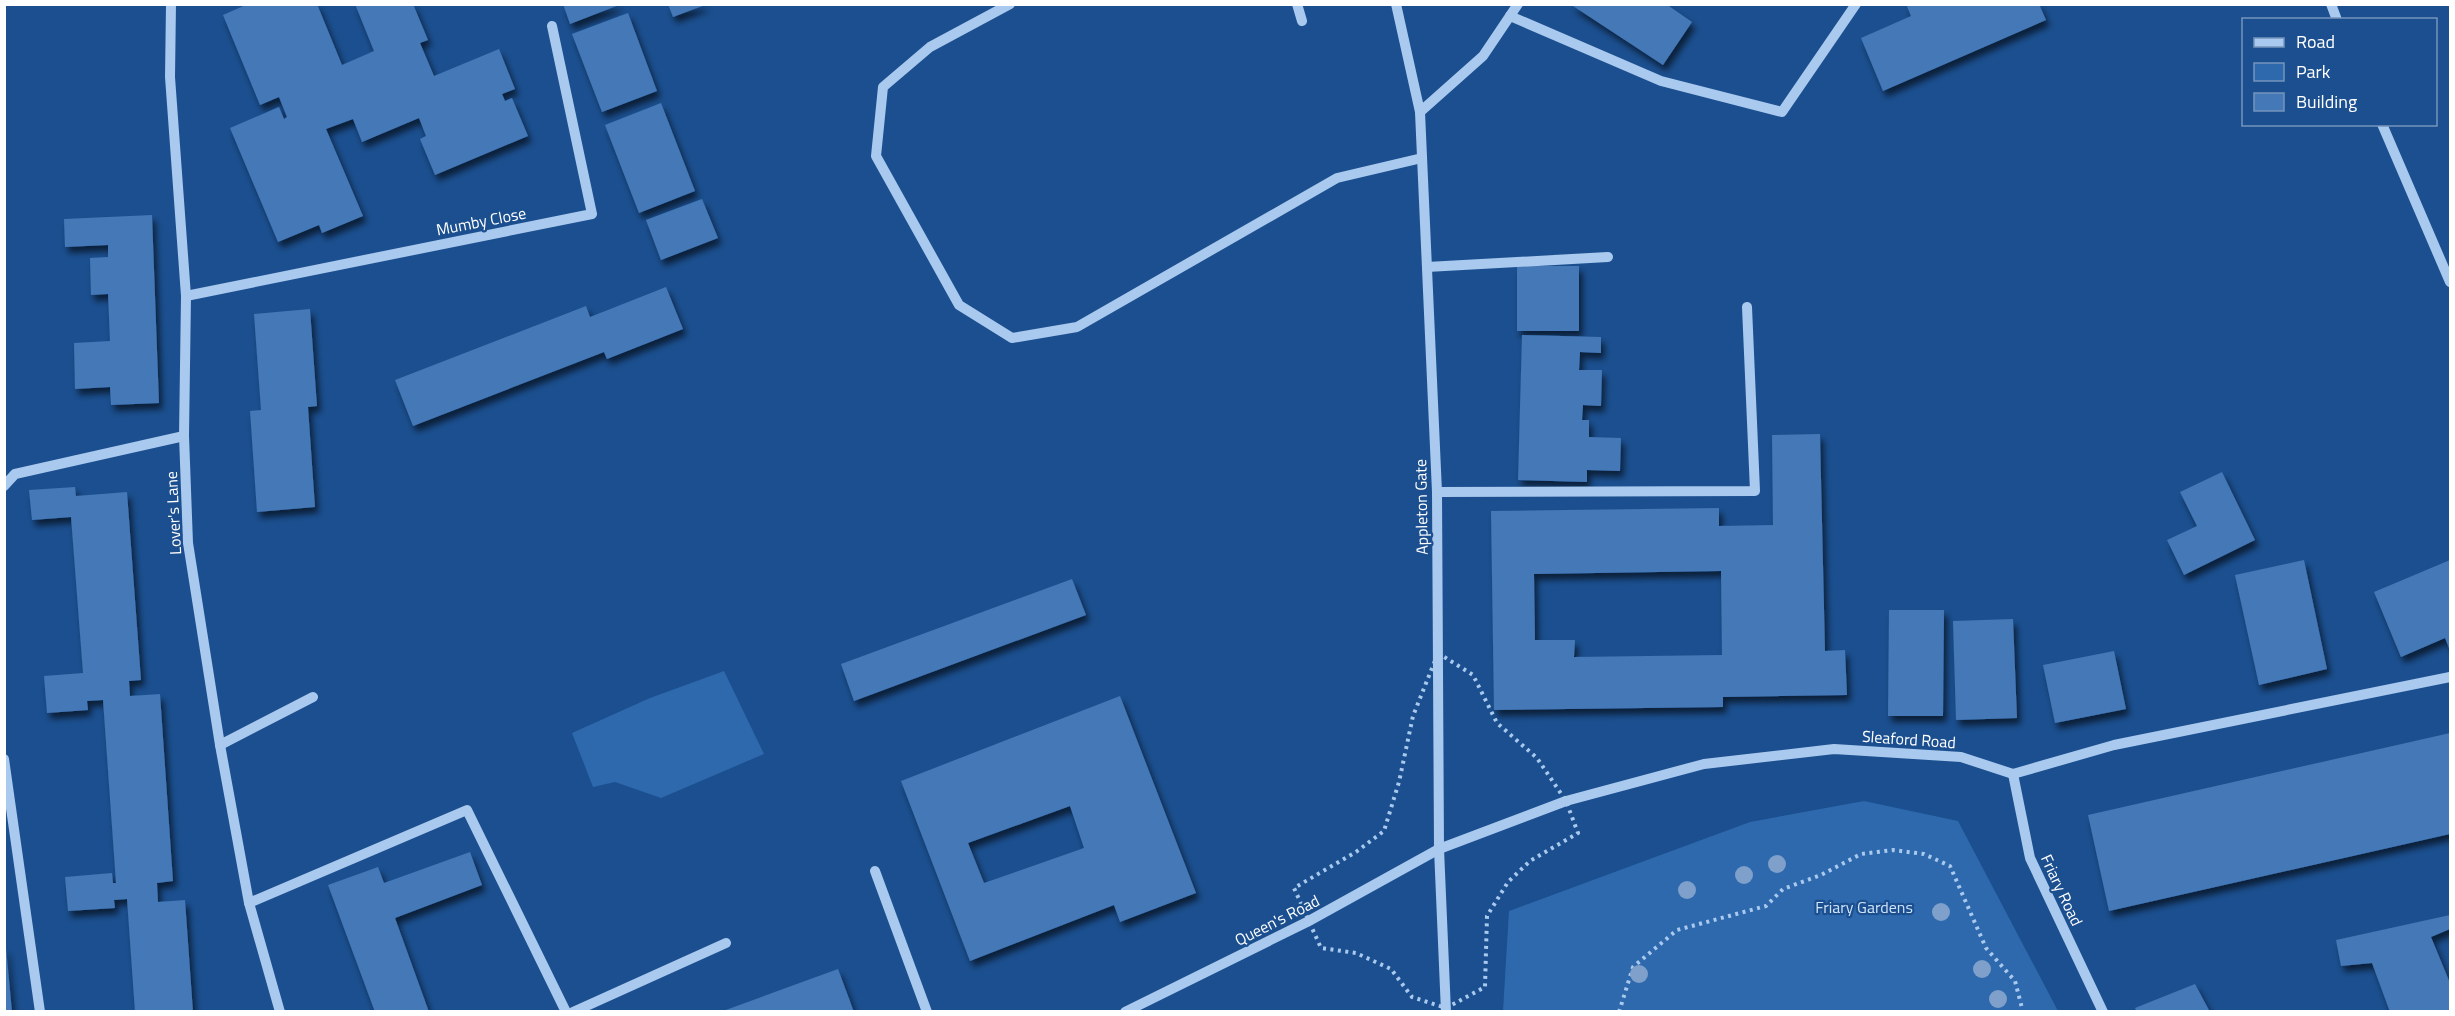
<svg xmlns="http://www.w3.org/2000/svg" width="2455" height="1016" font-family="'Titillium Web',sans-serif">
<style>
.green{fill:#2e69ad}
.building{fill:#4478b7;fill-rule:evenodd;filter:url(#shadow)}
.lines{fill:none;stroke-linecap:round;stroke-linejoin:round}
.path{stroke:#a9c9ee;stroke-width:4;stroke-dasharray:3 4.5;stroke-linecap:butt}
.minor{stroke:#a9c9ee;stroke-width:10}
.tree{fill:#7ea0ca}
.labels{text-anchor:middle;stroke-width:4.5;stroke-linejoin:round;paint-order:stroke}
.street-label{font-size:16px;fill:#fff;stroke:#1b4f8f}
.park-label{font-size:16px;fill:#cfe3fa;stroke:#1b4f8f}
</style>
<defs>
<filter id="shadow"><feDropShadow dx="3.5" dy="6" stdDeviation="3" flood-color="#0009"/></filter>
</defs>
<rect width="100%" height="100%" fill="#1b4f8f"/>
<g class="green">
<polygon points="724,671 764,754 661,798 615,782 593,787 572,733 650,698"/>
<polygon points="1864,801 1958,821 2058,1011 1503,1011 1509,911 1750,822"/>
</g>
<g class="building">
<polygon points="248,4 317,4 342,65 374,51 355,4 413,4 428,40 420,43 434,76 499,49 515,89 502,94 505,101 512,98 528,136 435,175 420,139 426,136 419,118 362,142 353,119 326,129 363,216 322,233 319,225 278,242 230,128 279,107 284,119 287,117 279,97 260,105 223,15"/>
<polygon points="563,4 619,4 619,5 570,24"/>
<polygon points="668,4 705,4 705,5 673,17"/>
<polygon points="1570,4 1666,4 1692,22 1663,65"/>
<polygon points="1906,4 2039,4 2046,20 1883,91 1861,38 1911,16"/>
<polygon points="628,13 657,91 602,112 572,34"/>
<polygon points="661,103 695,191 639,213 605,125"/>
<polygon points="702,199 718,238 661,260 646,220"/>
<polygon points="152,215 159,403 111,405 110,387 75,389 74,343 110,341 108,294 91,295 90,258 108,257 108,245 65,247 64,219"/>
<rect x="1517" y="266" width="62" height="65"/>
<polygon points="666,287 683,329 607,359 604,352 413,426 395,380 586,306 590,317"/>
<polygon points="310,309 317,406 308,407 315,507 257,512 250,411 261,410 254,314"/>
<polygon points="1522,335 1601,337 1601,353 1580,352 1579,370 1602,370 1601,406 1583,405 1582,420 1589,420 1589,437 1621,438 1620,471 1587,470 1587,482 1518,480"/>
<path d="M1820 434 1825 651 1845 650 1847 695 1723 697V707L1494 710 1491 511 1719 508V526L1773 525 1772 435ZM1721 571 1722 655 1574 657 1575 640H1535L1534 574Z"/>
<polygon points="2222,472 2255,540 2184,575 2167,540 2197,526 2180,492"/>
<polygon points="75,487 76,496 127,492 141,680 129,681 130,696 160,694 173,881 157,883 158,902 185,900 193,1012 135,1012 127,899 114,900 115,908 68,911 65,877 112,873 113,883 116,883 103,700 87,701 88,710 47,713 44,676 83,673 71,517 32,520 29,490"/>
<polygon points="2304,560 2327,669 2259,685 2235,575"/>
<polygon points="2450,560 2450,647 2449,648 2445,638 2401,657 2374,592"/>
<polygon points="1072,579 1086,615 854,701 841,664"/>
<polygon points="1889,610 1944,610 1943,716 1888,716"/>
<polygon points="2013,619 2017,718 1956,720 1953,621"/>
<polygon points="2114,651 2126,709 2055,723 2043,665"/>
<path d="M1120 696 1196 893 1120 922 1114 905 970 961 901 781ZM1070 806 1084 848 984 883 968 843Z"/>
<polygon points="2450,733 2450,834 2109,911 2088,815"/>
<polygon points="470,852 482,885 395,918 429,1012 375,1012 328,885 378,867 384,883"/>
<polygon points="2450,915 2450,929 2431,937 2450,983 2450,1012 2390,1012 2372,963 2341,966 2336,940"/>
<polygon points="4,948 6,948 12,1012 4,1012"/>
<polygon points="838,969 854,1012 723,1012 723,1011"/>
<polygon points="2195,984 2210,1012 2137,1012 2135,1008"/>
</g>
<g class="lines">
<g class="path">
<polygon points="1438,653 1473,675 1497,723 1537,758 1566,801 1578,833 1530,861 1508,882 1487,916 1485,987 1446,1008 1412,997 1391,969 1356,953 1321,948 1294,888 1356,852 1384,831 1399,782 1413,716"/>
<polyline points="1619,1012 1633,967 1677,930 1766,906 1783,889 1821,875 1861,854 1893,850 1924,854 1950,866 1986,948 2015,981 2023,1012"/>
<polyline points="2037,1012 2042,1012"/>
</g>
<g class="minor">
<polyline points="171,4 170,77 186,296 184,436 188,543 220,745 249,903 280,1012"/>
<polyline points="1010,4 930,47 883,87 876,156 959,305 1012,338 1077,327 1337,178 1422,158"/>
<polyline points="1297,4 1302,21"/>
<polyline points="1396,4 1420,112 1437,492 1439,849 1446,1012"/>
<polyline points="2331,4 2337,20"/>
<polyline points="1510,16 1661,81 1782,112 1856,4"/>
<polyline points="1420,112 1483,56 1518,4"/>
<polyline points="2382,124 2450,282"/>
<polyline points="1427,267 1608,257"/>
<polyline points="186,296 592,214 552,26"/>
<polyline points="4,486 15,474 184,436"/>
<polyline points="1437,492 1755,491 1747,307"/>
<polyline points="220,745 313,697"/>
<polyline points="4,759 40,1012"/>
<polyline points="2013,774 2030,858 2103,1012"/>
<polyline points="875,871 927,1012"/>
<polyline points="249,903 467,810 566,1012"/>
<polyline points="573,1012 726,943"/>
<polyline points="1125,1012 1307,922 1439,849 1566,801 1704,764 1834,749 1961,757 2013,774 2114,745 2450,677"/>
</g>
</g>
<g class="tree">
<circle cx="1777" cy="864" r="9"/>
<circle cx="1744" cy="875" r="9"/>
<circle cx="1687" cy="890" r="9"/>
<circle cx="1941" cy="912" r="9"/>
<circle cx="1982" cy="969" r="9"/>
<circle cx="1639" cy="974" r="9"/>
<circle cx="1998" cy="999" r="9"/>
</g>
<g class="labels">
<g class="street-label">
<text transform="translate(481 221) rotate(-11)" y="6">Mumby Close</text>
<text transform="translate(1421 507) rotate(-91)" y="6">Appleton Gate</text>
<text transform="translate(173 513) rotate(-93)" y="6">Lover's Lane</text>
<text transform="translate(1909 739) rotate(4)" y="6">Sleaford Road</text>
<text transform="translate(2062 890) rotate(65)" y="6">Friary Road</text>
<text transform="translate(1277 920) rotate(-27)" y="6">Queen's Road</text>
</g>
<g class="park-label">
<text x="1864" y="913">Friary Gardens</text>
</g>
</g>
<rect width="2455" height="1016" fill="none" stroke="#ffffff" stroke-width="12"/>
<rect x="2242" y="18" width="195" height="108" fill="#1b4f8f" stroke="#7695bc" stroke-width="1.5"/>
<rect x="2254" y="38" width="30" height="9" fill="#a9c9ee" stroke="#7695bc" stroke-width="1.5"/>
<text x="2296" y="48" font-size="18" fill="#ffffff">Road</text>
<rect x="2254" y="63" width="30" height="18" fill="#2e69ad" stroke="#7695bc" stroke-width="1.5"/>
<text x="2296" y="78" font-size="18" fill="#ffffff">Park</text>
<rect x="2254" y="93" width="30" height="18" fill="#4478b7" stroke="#7695bc" stroke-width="1.5"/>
<text x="2296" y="108" font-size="18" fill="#ffffff">Building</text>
</svg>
